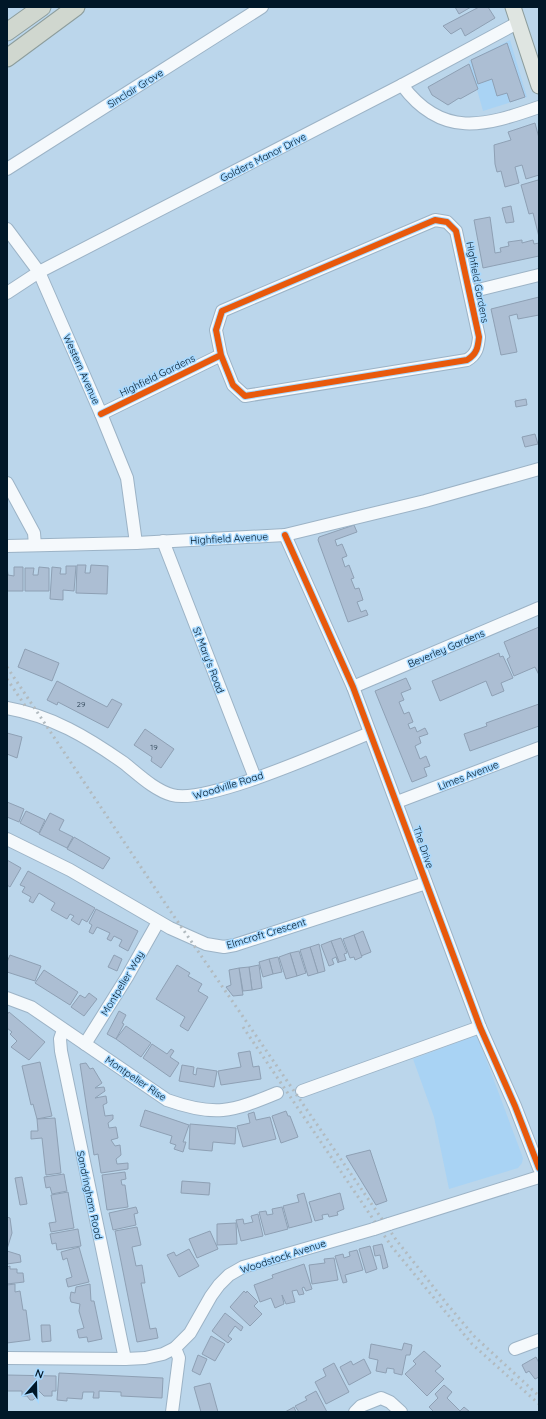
<svg xmlns="http://www.w3.org/2000/svg" width="546" height="1419" font-family="Quicksand,sans-serif">
<style>
.built{fill:#a9d3f4}
.building{fill:#acbed3;stroke:#8ea0b4}
.lines{fill:none;stroke-linecap:round;stroke-linejoin:round}
.minor-casing{stroke:#9cb3c6;stroke-width:14}
.major-casing{stroke:#8d9d9c;stroke-width:17}
.highway-casing{stroke:#8d9d9c;stroke-width:19}
.minor{stroke:#f5f9fc;stroke-width:12}
.major{stroke:#dfe5e1;stroke-width:15}
.highway{stroke:#d0d7cf;stroke-width:17}
.rail{stroke:#b2bbc0;stroke-width:3;stroke-dasharray:2 4;stroke-linecap:butt}
.minor-bridge-casing{stroke:#9cb3c6;stroke-width:14;stroke-linecap:butt}
.minor-bridge{stroke:#f5f9fc;stroke-width:12}
.cycleway-casing{stroke:#a7d9ff;stroke-width:8}
.cycleway{stroke:#e8590c;stroke-width:6}
.labels{text-anchor:middle;stroke-width:3;stroke-linejoin:round;paint-order:stroke}
.number-label{font-size:8px;fill:#2e4456}
.street-label{font-size:10px;fill:#001728;stroke:#a7d9ff}
</style>
<rect width="100%" height="100%" fill="#bbd6eb"/>
<g class="built">
<polygon points="510,40 527,97 483,111 469,61"/>
<polygon points="477,1035 523,1158 522,1163 518,1168 449,1189 434,1117 413,1059"/>
</g>
<g class="building">
<polygon points="455,7 471,7 459,14"/>
<polygon points="479,7 488,7 495,18 465,36 461,28 451,34 443,26"/>
<polygon points="507,43 525,97 510,102 507,93 497,96 492,79 478,84 471,60"/>
<polygon points="469,64 478,89 460,99 459,98 448,105 432,95 428,87"/>
<polygon points="535,123 539,138 539,175 526,179 522,165 515,167 519,183 505,187 501,171 497,172 495,164 494,145 511,140 508,132"/>
<polygon points="538,180 539,183 539,237 533,213 529,214 521,185"/>
<polygon points="511,206 514,222 506,223 502,208"/>
<polygon points="490,217 495,253 501,252 500,248 509,246 508,242 522,240 522,243 533,240 534,244 539,243 539,256 483,268 474,220"/>
<polygon points="539,297 539,315 518,319 517,314 509,316 517,352 501,355 491,309"/>
<polygon points="526,399 527,405 516,407 515,401"/>
<polygon points="535,434 538,444 525,447 522,437"/>
<polygon points="354,525 357,532 335,540 337,546 342,544 347,556 342,558 345,567 349,565 354,578 351,579 355,589 359,588 363,600 357,602 361,612 366,610 368,615 348,622 318,540 319,537"/>
<polygon points="77,565 86,565 85,573 90,573 91,565 108,566 107,594 76,593"/>
<polygon points="66,566 76,566 74,591 63,590 63,600 50,599 52,567 61,568 60,574 66,574"/>
<polygon points="7,567 8,575 14,576 14,567 23,567 23,591 7,591"/>
<polygon points="39,567 49,568 49,591 25,591 25,568 34,568 33,575 38,575"/>
<polygon points="539,627 539,675 535,667 514,676 507,659 510,657 504,642"/>
<polygon points="25,649 59,663 52,681 18,667"/>
<polygon points="499,653 500,657 503,656 513,678 501,683 504,691 492,696 486,681 440,701 432,681"/>
<polygon points="406,678 411,689 401,693 404,700 399,702 404,714 409,712 413,722 408,724 410,729 415,727 417,732 425,728 428,734 419,737 421,743 415,746 420,759 426,756 430,766 424,768 427,776 412,782 375,691"/>
<polygon points="57,681 107,707 112,699 122,704 108,728 58,702 57,705 47,700"/>
<polygon points="539,704 539,726 470,751 464,734 487,726 486,723"/>
<polygon points="145,729 174,749 161,768 151,761 152,757 134,745"/>
<polygon points="7,733 22,737 17,758 7,754"/>
<polygon points="7,802 24,809 19,822 7,817"/>
<polygon points="26,811 45,820 39,833 20,823"/>
<polygon points="50,813 64,820 59,830 73,837 67,848 39,834"/>
<polygon points="74,837 110,858 103,869 67,849"/>
<polygon points="7,860 21,868 10,887 7,885"/>
<polygon points="28,871 95,908 87,922 82,919 79,925 71,920 74,916 70,914 67,919 51,910 55,903 39,893 33,903 29,901 31,897 22,892 25,887 20,885"/>
<polygon points="96,909 138,931 128,951 119,946 122,940 114,936 111,941 107,939 110,933 97,927 93,934 89,932 92,925 89,923"/>
<polygon points="363,931 371,952 361,956 354,935"/>
<polygon points="354,935 362,957 355,960 354,957 350,958 343,939"/>
<polygon points="341,938 347,953 344,954 346,960 339,962 331,941"/>
<polygon points="331,941 339,962 338,963 336,957 332,959 334,964 329,966 321,945"/>
<polygon points="319,944 325,971 318,973 310,947"/>
<polygon points="310,947 318,973 308,976 300,950"/>
<polygon points="299,951 306,973 297,976 290,953"/>
<polygon points="290,953 297,976 286,979 279,957"/>
<polygon points="10,955 41,966 35,981 7,972 7,962"/>
<polygon points="114,955 122,959 117,971 108,967"/>
<polygon points="278,957 282,972 273,974 269,959"/>
<polygon points="269,959 273,974 263,977 259,962"/>
<polygon points="177,965 190,973 188,976 202,984 198,991 208,997 188,1031 180,1026 185,1017 156,999"/>
<polygon points="259,965 262,988 252,990 249,967"/>
<polygon points="249,967 252,990 243,991 239,968"/>
<polygon points="239,968 243,995 233,996 226,987 231,985 229,970"/>
<polygon points="44,970 78,992 70,1005 35,983"/>
<polygon points="89,993 97,999 84,1016 71,1007 80,995 85,998"/>
<polygon points="119,1011 126,1015 122,1023 124,1024 116,1039 107,1034"/>
<polygon points="9,1012 45,1042 29,1060 11,1047 17,1041 10,1034 12,1032 7,1028 7,1015"/>
<polygon points="126,1026 151,1043 141,1057 116,1039"/>
<polygon points="152,1044 167,1054 171,1049 174,1051 170,1057 179,1063 170,1077 143,1058"/>
<polygon points="250,1051 253,1067 259,1066 261,1079 221,1085 218,1071 241,1067 238,1053"/>
<polygon points="40,1062 52,1116 37,1119 33,1104 31,1105 22,1066"/>
<polygon points="86,1063 90,1069 93,1068 102,1083 95,1088 104,1087 105,1091 95,1098 106,1096 107,1103 103,1105 105,1116 113,1115 113,1119 108,1123 109,1128 116,1127 118,1138 111,1140 115,1146 120,1145 121,1155 116,1159 117,1164 128,1163 128,1169 101,1173 98,1154 94,1155 80,1064"/>
<polygon points="182,1065 194,1067 193,1074 196,1075 197,1068 217,1071 214,1087 179,1081"/>
<polygon points="145,1110 189,1125 183,1142 186,1142 183,1152 174,1149 176,1145 170,1143 172,1136 140,1126"/>
<polygon points="286,1111 288,1116 290,1116 298,1137 281,1143 272,1116"/>
<polygon points="254,1112 256,1120 270,1117 276,1139 243,1147 237,1126 250,1123 248,1114"/>
<polygon points="55,1118 61,1173 46,1175 42,1138 31,1139 31,1131 38,1131 37,1119"/>
<polygon points="190,1124 236,1128 235,1144 213,1142 212,1151 189,1149"/>
<polygon points="370,1150 387,1201 376,1205 346,1156"/>
<polygon points="125,1172 126,1179 121,1180 122,1185 125,1185 128,1207 107,1210 102,1175"/>
<polygon points="64,1174 67,1191 52,1194 50,1187 46,1188 44,1177"/>
<polygon points="22,1177 27,1204 20,1205 15,1178"/>
<polygon points="182,1181 210,1183 209,1195 181,1193"/>
<polygon points="68,1192 74,1228 51,1232 49,1223 56,1222 51,1195"/>
<polygon points="304,1193 312,1222 289,1228 283,1206 299,1202 297,1195"/>
<polygon points="340,1193 344,1209 337,1212 338,1215 329,1217 328,1214 322,1215 323,1219 315,1221 309,1202"/>
<polygon points="136,1207 138,1213 134,1214 136,1225 113,1230 109,1213"/>
<polygon points="282,1207 288,1229 265,1235 259,1212 266,1211 267,1215 273,1214 272,1209"/>
<polygon points="258,1214 263,1236 241,1241 236,1220 243,1219 244,1224 253,1222 251,1216"/>
<polygon points="7,1217 10,1218 12,1233 7,1249"/>
<polygon points="236,1223 237,1244 217,1245 217,1224"/>
<polygon points="137,1227 141,1245 132,1247 136,1266 142,1265 145,1283 141,1283 150,1329 156,1328 158,1338 137,1342 115,1231"/>
<polygon points="78,1229 81,1246 57,1250 56,1243 52,1244 50,1234"/>
<polygon points="210,1231 218,1249 197,1258 189,1239"/>
<polygon points="382,1244 388,1267 383,1269 380,1255 375,1256 373,1246"/>
<polygon points="370,1246 377,1269 366,1273 359,1249"/>
<polygon points="79,1247 89,1282 68,1287 66,1279 72,1277 67,1258 63,1260 61,1252"/>
<polygon points="189,1249 199,1266 179,1277 167,1255 174,1252 176,1256"/>
<polygon points="357,1250 363,1270 345,1275 347,1282 343,1283 335,1256 343,1254 344,1258 350,1256 349,1252"/>
<polygon points="7,1251 20,1255 21,1262 7,1264"/>
<polygon points="334,1258 338,1280 312,1284 309,1265 325,1263 324,1259"/>
<polygon points="304,1264 312,1289 306,1291 304,1287 302,1288 304,1294 299,1295 297,1290 292,1291 295,1302 286,1304 282,1295 284,1304 275,1308 271,1298 260,1302 254,1285 273,1278 272,1275"/>
<polygon points="10,1266 10,1269 17,1269 17,1273 23,1273 24,1282 7,1284 7,1267"/>
<polygon points="15,1284 15,1292 20,1291 23,1310 26,1310 30,1340 7,1343 7,1285"/>
<polygon points="90,1284 91,1301 94,1301 102,1339 88,1342 87,1337 79,1338 77,1330 84,1328 79,1311 80,1304 71,1302 70,1298 71,1292 75,1293 76,1287"/>
<polygon points="244,1291 246,1293 247,1291 258,1302 254,1306 262,1314 250,1326 230,1307"/>
<polygon points="225,1313 243,1327 241,1331 235,1326 228,1336 232,1339 228,1343 212,1331"/>
<polygon points="41,1325 50,1325 51,1341 42,1342"/>
<polygon points="211,1336 225,1344 215,1361 202,1354"/>
<polygon points="404,1343 412,1345 410,1355 406,1355 402,1375 394,1373 394,1369 387,1368 386,1373 376,1371 378,1360 369,1358 371,1344 402,1350"/>
<polygon points="424,1351 441,1366 435,1371 444,1379 427,1396 405,1374 416,1364 413,1361"/>
<polygon points="198,1355 207,1359 200,1375 192,1371"/>
<polygon points="536,1357 539,1363 539,1377 535,1379 529,1371 526,1373 522,1365"/>
<polygon points="364,1359 371,1373 349,1385 340,1367 351,1361 353,1365"/>
<polygon points="334,1363 349,1392 326,1404 315,1382 326,1376 323,1369"/>
<polygon points="59,1373 163,1378 162,1398 121,1396 121,1392 99,1391 99,1398 93,1398 94,1392 83,1392 82,1399 67,1398 67,1401 57,1400"/>
<polygon points="7,1375 56,1376 56,1391 52,1391 52,1396 44,1396 37,1389 37,1396 33,1400 30,1400 27,1396 22,1396 22,1391 7,1391"/>
<polygon points="210,1383 218,1412 201,1412 194,1387"/>
<polygon points="444,1385 452,1392 447,1398 460,1411 464,1407 470,1412 434,1412 429,1407 438,1398 435,1394"/>
<polygon points="316,1391 327,1412 299,1412 295,1406 307,1400 305,1397"/>
<polygon points="294,1407 296,1412 285,1412"/>
</g>
<g class="lines">
<defs>
<g id="minor">
<path d="M402 85C442 139 485 126 539 107"/>
<polyline points="7,169 262,7"/>
<polyline points="7,229 39,272 101,414 127,478 136,543"/>
<polyline points="470,292 539,275"/>
<polyline points="7,293 39,272 402,85 519,22"/>
<path d="M101 414 221 355 216 330 222 311 435 220 447 222 456 231 479 337C478 347 477 354 467 360L245 396 233 385 221 355"/>
<polyline points="7,483 34,533 35,545"/>
<polyline points="285,535 353,687 480,1027 515,1106 539,1168"/>
<polyline points="163,541 255,778"/>
<polyline points="7,546 136,543 285,535 425,501 539,469"/>
<polyline points="353,687 539,608"/>
<path d="M7 708C52 716 87 737 124 763 138 774 154 790 172 795 207 805 332 748 370 733"/>
<polyline points="397,802 539,748"/>
<polyline points="7,839 70,870 170,928 206,944 224,947 235,945 426,883"/>
<path d="M7 998 31 1007 167 1100C215 1117 231 1112 277 1093"/>
<polyline points="63,1030 60,1039 61,1051 125,1359"/>
<polyline points="85,1044 127,977 158,922"/>
<polyline points="302,1091 480,1027"/>
<polyline points="389,1224 539,1177"/>
<polyline points="515,1349 539,1340"/>
<polyline points="7,1358 125,1359 145,1358 163,1354 175,1348 190,1333 211,1296 219,1285 229,1275 243,1267 374,1229"/>
<polyline points="172,1412 179,1358 175,1348"/>
<polyline points="355,1412 361,1406 381,1398 390,1402 401,1412"/>
</g>
<polyline id="major" points="513,7 539,86"/>
<g id="highway">
<polyline points="7,32 42,7"/>
<polyline points="7,58 76,7"/>
</g>
</defs>
<use href="#minor" class="minor-casing"/>
<use href="#major" class="major-casing"/>
<use href="#highway" class="highway-casing"/>
<use href="#minor" class="minor"/>
<use href="#major" class="major"/>
<use href="#highway" class="highway"/>
<g class="rail">
<polyline points="7,667 169,909 397,1241 447,1304 474,1336 539,1396"/>
<polyline points="7,679 26,707"/>
<polyline points="243,1027 392,1247 472,1344 539,1404"/>
</g>
<defs>
<polyline id="minor-bridge" points="374,1229 389,1224"/>
</defs>
<use href="#minor-bridge" class="minor-bridge-casing"/>
<use href="#minor-bridge" class="minor-bridge"/>
<defs>
<g id="cycleway">
<path d="M101 414 221 355 216 330 222 311 435 220 447 222 456 231 479 337C478 347 477 354 467 360L245 396 233 385 221 355"/>
<polyline points="285,535 353,687 480,1027 515,1106 539,1168"/>
</g>
</defs>
<use href="#cycleway" class="cycleway-casing"/>
<use href="#cycleway" class="cycleway"/>
</g>
<g class="labels">
<g class="number-label">
<text x="81" y="707">29</text>
<text x="154" y="750">19</text>
</g>
<g class="street-label">
<text transform="translate(135 88) rotate(-32)" y="4">Sinclair Grove</text>
<text transform="translate(263 157) rotate(-27)" y="4">Golders Manor Drive</text>
<text transform="translate(478 282) rotate(79)" y="4">Highfield Gardens</text>
<text transform="translate(82 369) rotate(66)" y="4">Western Avenue</text>
<text transform="translate(157 375) rotate(-26)" y="4">Highfield Gardens</text>
<text transform="translate(229 538) rotate(-3)" y="4">Highfield Avenue</text>
<text transform="translate(446 648) rotate(-23)" y="4">Beverley Gardens</text>
<text transform="translate(209 660) rotate(69)" y="4">St Mary's Road</text>
<text transform="translate(468 775) rotate(-21)" y="4">Limes Avenue</text>
<text transform="translate(228 785) rotate(-17)" y="4">Woodville Road</text>
<text transform="translate(424 847) rotate(71)" y="4">The Drive</text>
<text transform="translate(266 933) rotate(-17)" y="4">Elmcroft Crescent</text>
<text transform="translate(122 983) rotate(-59)" y="4">Montpelier Way</text>
<text transform="translate(136 1078) rotate(34)" y="4">Montpelier Rise</text>
<text transform="translate(90 1195) rotate(78)" y="4">Sandringham Road</text>
<text transform="translate(283 1256) rotate(-18)" y="4">Woodstock Avenue</text>
</g>
</g>
<rect width="546" height="1419" fill="none" stroke="#001728" stroke-width="16"/>
<g transform="translate(36 1383) rotate(20)" stroke="#a7d9ff" stroke-width="3" paint-order="stroke">
<path d="M0-3L7 15L0 10L-7 15Z" fill="#001728"/>
<text y="-6" font-size="11" font-weight="bold" text-anchor="middle" fill="#001728">N</text>
</g>
</svg>
